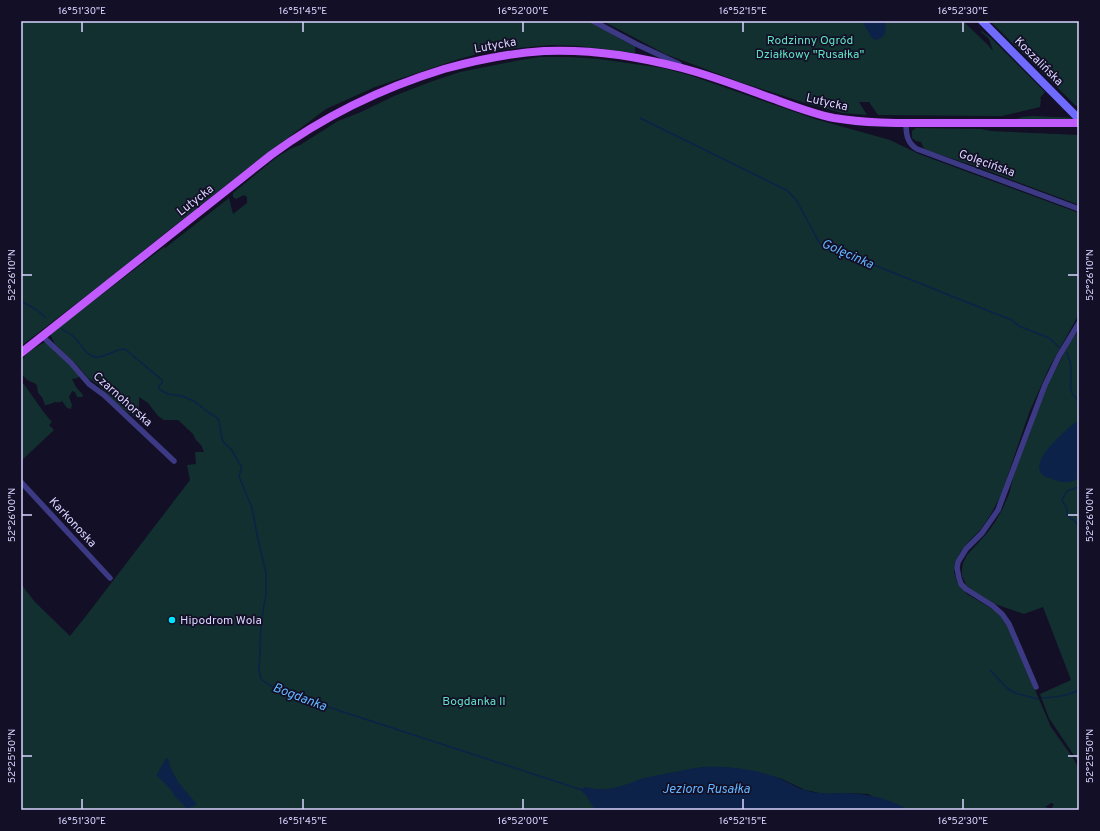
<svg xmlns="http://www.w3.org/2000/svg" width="1100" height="831" font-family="Overpass,sans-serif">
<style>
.green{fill:#12302f}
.water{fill:#0c2248}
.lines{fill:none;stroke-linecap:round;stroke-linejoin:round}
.stream{stroke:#0c2248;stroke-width:1.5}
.street{stroke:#3d3a85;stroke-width:5.5}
.secondary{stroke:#6f6bff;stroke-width:8}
.primary{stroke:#c25bff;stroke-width:8}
.ticks{fill:none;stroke:#d9d4ff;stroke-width:1.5}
.poi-dot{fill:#00e5ff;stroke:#130f26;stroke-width:1.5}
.labels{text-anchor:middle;stroke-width:3.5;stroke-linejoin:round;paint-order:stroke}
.park-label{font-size:12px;fill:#5fe0c0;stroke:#130f26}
.street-label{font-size:12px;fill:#d9d4ff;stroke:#130f26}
.poi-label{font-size:12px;fill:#d9d4ff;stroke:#130f26;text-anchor:start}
.water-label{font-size:13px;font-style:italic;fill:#62b6ff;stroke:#130f26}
.neatline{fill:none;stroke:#d9d4ff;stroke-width:1.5}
.ticks-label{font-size:10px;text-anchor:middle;fill:#d9d4ff}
</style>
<rect width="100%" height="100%" fill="#130f26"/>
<g class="green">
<polygon points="21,21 588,21 635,47 635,53 579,46 551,45 488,51 456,60 375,87 326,109 244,171 154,242 107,280 21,346"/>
<polygon points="603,21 963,21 988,45 993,51 989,39 981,32 982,31 991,38 1045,92 1040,98 1041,99 1040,107 1002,116 878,115 869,102 859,102 867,115 842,113 805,103 740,82 665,54"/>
<polygon points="990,21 1079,21 1079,106 1076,106"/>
<polygon points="540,57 570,57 599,59 663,68 692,76 815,119 890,140 919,154 1079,213 1079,314 1049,368 1029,413 1001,495 991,514 981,529 970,540 961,551 955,562 954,572 957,582 961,587 967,594 994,610 999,614 1007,625 1051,727 1073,758 1079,769 1078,810 1051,810 1054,804 1051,803 1045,807 1050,808 1049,810 897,810 868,794 846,793 825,794 805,790 782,779 757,772 723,767 702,767 616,810 21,810 21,584 35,602 70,636 86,616 190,480 187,465 196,464 195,452 204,452 201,445 196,440 193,434 178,420 164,420 158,416 148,403 139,397 139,413 136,418 119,406 97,384 88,378 78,366 55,344 50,334 164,247 165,248 229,198 233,214 247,203 247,197 244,195 236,199 233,197 233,193 277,157 290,149 300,145 338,121 361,112 394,96 430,82 460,72 520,60"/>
<polygon points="1033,116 1079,118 1079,120 1016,119 1022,117"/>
<polygon points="916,128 981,129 991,131 1079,135 1079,205 975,166 926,150 923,147 921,142 916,141 912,138 912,131"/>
<polygon points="1079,330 1079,763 1049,718 1040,694 1071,680 1043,607 1024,614 995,604 973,591 967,586 962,576 962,569 963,563 967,555 988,532 995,522 1002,510 1009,494 1014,474 1048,384 1069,344"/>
<path d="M43 343H47L80 375 78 378 72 379 76 387 83 395 82 397H77L75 392 72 391 69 397 72 405 71 409 67 408 62 401C60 403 58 402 55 402 51 403 49 405 45 405L42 397 38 393 37 386 36 384 27 380 21 373V360L30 351Z"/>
<path d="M21 381C32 394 40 409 52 422L49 425 54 430 21 461Z"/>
</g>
<g class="water">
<path d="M862 21H885C886 31 887 38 875 40L871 37Z"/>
<path d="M1079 422V476C1072 488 1055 480 1044 476 1026 462 1065 432 1074 423Z"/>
<path d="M166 758H168C171 777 185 790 197 804 194 806 191 808 186 808L173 794 172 791 157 776V774Z"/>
<path d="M702 767C729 766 758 769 783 780 790 783 797 788 805 790 819 795 833 793 847 793 869 794 890 799 909 810H595L585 794 582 792V789L584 787C592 788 599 790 606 789 619 788 632 782 644 778 664 774 682 770 702 767Z"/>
</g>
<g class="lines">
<g class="stream">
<path d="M640 118 788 191 797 201 820 244C838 249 854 257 871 264 918 282 965 302 1012 320L1019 326 1049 338 1060 348"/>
<polyline points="21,301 28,305 37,310 46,318"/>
<path d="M62 329C66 332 72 334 75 338 82 345 87 358 98 357 108 356 115 349 125 349L162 380V383L159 386 160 390 168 394 182 396 194 401 208 412 216 417 219 421 222 439 225 444 231 449 241 466V470L239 476 252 508 258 539 266 573V596L264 605 261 625 259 671 261 679 269 685 316 703 582 790"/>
<path d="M1067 352C1068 357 1071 362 1071 368 1073 383 1065 389 1079 401"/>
<path d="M1079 487 1067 491 1062 500 1067 509C1066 519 1071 516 1076 522 1077 523 1078 526 1079 528"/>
<polyline points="990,670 1007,688 1015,693 1038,699"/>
<path d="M1043 698C1056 697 1068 696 1079 690"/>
</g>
<g class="street">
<polyline points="593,21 636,44 679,64"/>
<path d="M906 123C906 134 907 143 917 149L1079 209"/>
<polyline points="42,336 71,363 89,384 104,395 174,461"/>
<polyline points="21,482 110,578"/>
<polyline points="1036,687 1009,624 1002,614 993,606 966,589 961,584 959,578 957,568 958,562 966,549 982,533 998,510 1010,478 1045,385 1059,356 1079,323"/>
</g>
<polyline class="secondary" points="982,21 1079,119"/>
<path class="primary" d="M21 353 271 155C324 116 382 88 444 69 477 60 510 53 544 51 590 49 637 56 682 68 713 76 743 88 774 99 793 106 814 114 834 118 869 124 905 123 940 123 986 123 1033 123 1079 123"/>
</g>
<path class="ticks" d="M82 22V32M303 22V32M523 22V32M743 22V32M963 22V32M22 275H32M1068 275H1078M22 515H32M1068 515H1078M22 756H32M1068 756H1078M82 799V809M303 799V809M523 799V809M743 799V809M963 799V809"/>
<circle class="poi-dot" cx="172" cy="620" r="4"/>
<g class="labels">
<g class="park-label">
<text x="810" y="44">Rodzinny Ogród<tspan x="810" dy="14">Działkowy "Rusałka"</tspan></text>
<text x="474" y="705">Bogdanka II</text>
</g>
<g class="street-label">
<text transform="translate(495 45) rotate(-10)" y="4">Lutycka</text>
<text transform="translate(1039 61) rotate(45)" y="4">Koszalińska</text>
<text transform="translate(827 102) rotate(13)" y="4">Lutycka</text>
<text transform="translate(987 163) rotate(20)" y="4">Golęcińska</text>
<text transform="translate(195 200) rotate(-38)" y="4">Lutycka</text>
<text transform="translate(123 399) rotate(42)" y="4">Czarnohorska</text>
<text transform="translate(73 522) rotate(47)" y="4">Karkonoska</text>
</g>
<g class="poi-label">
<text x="180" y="624">Hipodrom Wola</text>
</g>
<g class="water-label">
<text transform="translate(848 253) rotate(24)" y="5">Golęcinka</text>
<text transform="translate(300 696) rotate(21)" y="5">Bogdanka</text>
<text x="706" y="793">Jezioro Rusałka</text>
</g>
</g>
<rect width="1100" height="831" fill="none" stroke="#130f26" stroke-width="44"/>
<rect x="22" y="22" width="1056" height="787" class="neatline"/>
<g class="ticks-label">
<text x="82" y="14">16°51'30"E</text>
<text x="303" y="14">16°51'45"E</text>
<text x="523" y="14">16°52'00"E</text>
<text x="743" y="14">16°52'15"E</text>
<text x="963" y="14">16°52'30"E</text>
<text transform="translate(11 275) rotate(-90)" y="4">52°26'10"N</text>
<text transform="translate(1089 275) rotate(-90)" y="4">52°26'10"N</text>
<text transform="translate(11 515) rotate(-90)" y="4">52°26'00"N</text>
<text transform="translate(1089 515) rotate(-90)" y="4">52°26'00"N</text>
<text transform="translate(11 756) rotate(-90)" y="4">52°25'50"N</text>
<text transform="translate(1089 756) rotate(-90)" y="4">52°25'50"N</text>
<text x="82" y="824">16°51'30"E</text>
<text x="303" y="824">16°51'45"E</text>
<text x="523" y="824">16°52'00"E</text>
<text x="743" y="824">16°52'15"E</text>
<text x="963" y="824">16°52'30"E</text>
</g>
</svg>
